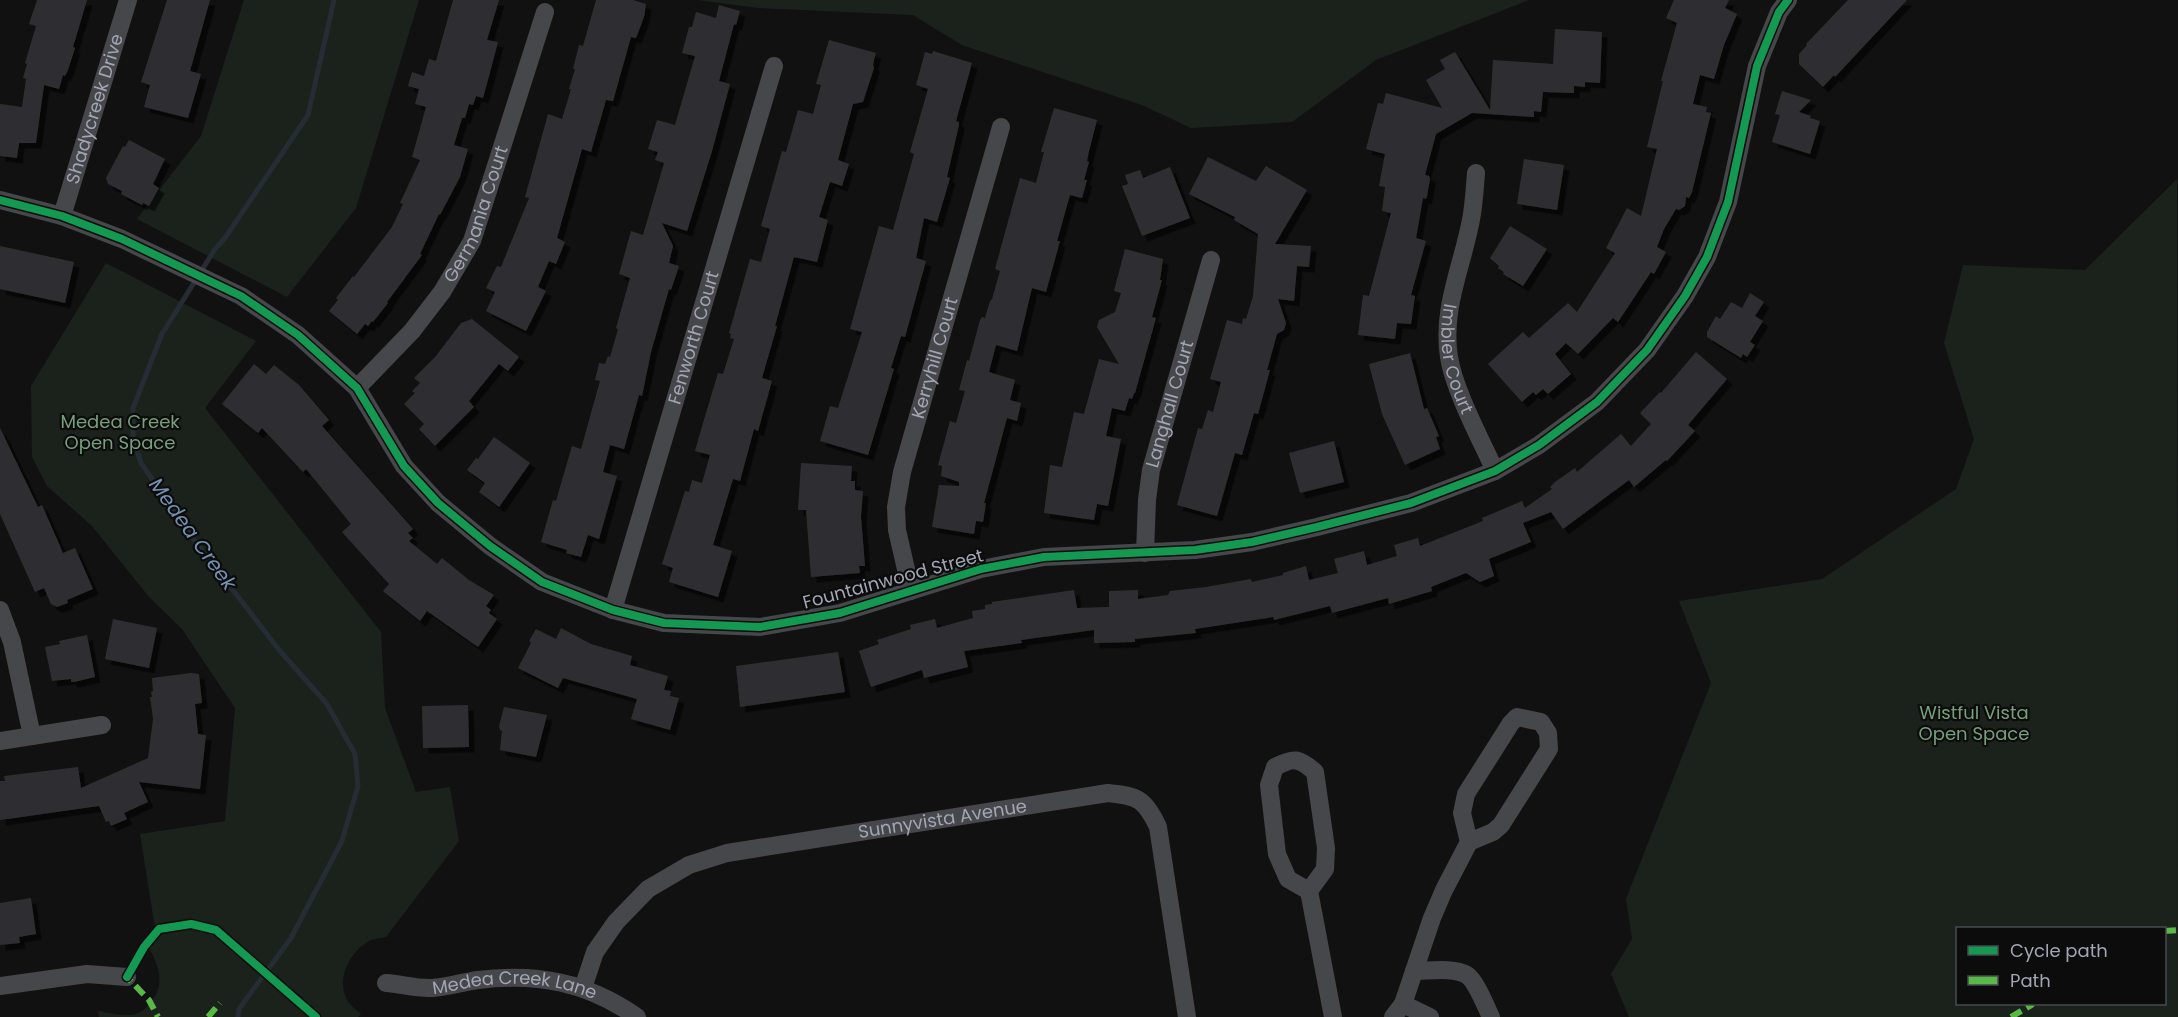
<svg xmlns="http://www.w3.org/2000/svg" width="2178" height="1017" font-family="Poppins,sans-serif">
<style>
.green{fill:#1b221c;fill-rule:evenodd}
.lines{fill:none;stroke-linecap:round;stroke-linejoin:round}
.stream{stroke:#252c33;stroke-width:5}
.building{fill:#2f2f31;filter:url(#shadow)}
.minor{stroke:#46474a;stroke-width:18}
.quiet{stroke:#58b947;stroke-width:6;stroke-dasharray:12 6;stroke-linecap:butt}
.cycleway-casing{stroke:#0c0c0d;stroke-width:11}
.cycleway{stroke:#139951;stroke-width:8}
.labels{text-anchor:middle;stroke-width:4.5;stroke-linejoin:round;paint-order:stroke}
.street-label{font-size:18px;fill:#a2a6b4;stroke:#0c0c0d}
.park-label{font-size:18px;fill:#789f7c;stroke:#0c0c0d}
.water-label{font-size:20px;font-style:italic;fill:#7792b0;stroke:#0c0c0d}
</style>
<defs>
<filter id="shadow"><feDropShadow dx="5.5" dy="5.5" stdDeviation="0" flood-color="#0009"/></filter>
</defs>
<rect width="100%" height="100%" fill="#111112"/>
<g class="green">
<polygon points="244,0 419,0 356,208 287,297 137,219 201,136"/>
<polygon points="697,0 1529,0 1376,60 1292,122 1191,128 1142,105 962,45 913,15 758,8"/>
<path d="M2177 179 2178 1017H1629L1611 974 1632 939 1626 899 1711 683 1679 601 1822 579 1956 489 1974 439 1944 343 1963 265 2085 270ZM1958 928H2164V1004H1958Z"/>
<path d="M106 263 256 341 205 408 381 632 385 708 416 792 450 787 459 841 386 937C380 938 372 939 367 942 349 954 336 979 347 1000 350 1005 356 1010 361 1014L358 1017H99L98 1011C110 1013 125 1017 136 1014 142 1012 147 1007 151 1002 168 982 156 960 145 941L155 928 140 834 225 821 235 708 182 629 149 597 92 526 47 486 32 457 31 386Z"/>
</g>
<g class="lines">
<polyline class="stream" points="238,1017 239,1009 291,938 342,841 358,786 355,754 327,704 280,651 195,541 141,463 133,439 133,408 162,334 215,249 225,238 308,115 334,0"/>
</g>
<g class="building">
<polygon points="37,0 87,0 73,47 75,48 68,70 65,76 63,75 59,89 44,85 36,143 19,143 17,158 0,156 0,104 22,107 26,79 23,78 27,64 25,63 36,26 29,24"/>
<polygon points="167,0 210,0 190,71 201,74 188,118 144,107 150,85 141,82"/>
<polygon points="453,0 499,0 487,40 498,42 489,76 483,98 476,96 473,105 469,104 465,118 462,118 454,145 468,149 460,177 440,215 439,214 420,254 422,255 387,302 388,303 373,322 372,321 368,326 365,324 357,334 329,311 338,300 336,298 353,276 354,277 392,227 403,204 400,203 420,160 412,157 426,107 415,104 419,89 408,86 412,72 424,76 429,59 436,61"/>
<polygon points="596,0 633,0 646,4 644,17 636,38 631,37 613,101 606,100 591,152 582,149 557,238 565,242 556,264 549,261 538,287 546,291 526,331 486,311 495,292 486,288 497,266 501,267 529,198 525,197 548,114 562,119 571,89 569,89 575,69 573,69 579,45 583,46"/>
<polygon points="1674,0 1729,0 1725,8 1737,14 1724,45 1714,79 1700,75 1693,104 1707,107 1706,112 1711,113 1692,192 1689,198 1686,197 1685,206 1679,210 1676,209 1664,229 1657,247 1666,252 1654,274 1651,272 1618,322 1613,318 1578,354 1566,343 1555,354 1571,374 1548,394 1543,389 1536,395 1533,392 1522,402 1488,364 1523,332 1529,338 1568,303 1577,312 1615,253 1606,248 1627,208 1641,216 1657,149 1647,147 1663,81 1661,81 1677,23 1666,18"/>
<polygon points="1848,0 1907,0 1835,77 1834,75 1823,87 1799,64 1799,54 1807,45 1806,44"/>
<polygon points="719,5 740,11 736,25 734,24 719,81 730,84 712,151 687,231 662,223 673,246 669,263 679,266 671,290 669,289 651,352 642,396 639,395 624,449 610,445 603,472 617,476 599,539 588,535 581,557 566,553 567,550 541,542 553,500 556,501 572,446 581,449 600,381 595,380 599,363 605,364 608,356 610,357 618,329 616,328 630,278 619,274 631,231 643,235 664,163 655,160 658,152 648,149 657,120 675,125 695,56 682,53 689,27 692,27 696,12 716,18"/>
<polygon points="1555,29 1602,32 1600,83 1585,82 1585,87 1574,86 1574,93 1543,92 1541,112 1534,111 1534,117 1472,113 1436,134 1425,175 1429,176 1430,179 1427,196 1426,199 1423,198 1416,238 1426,241 1411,295 1415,296 1411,324 1397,323 1395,339 1358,335 1363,295 1369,296 1391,213 1382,211 1385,187 1379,186 1385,154 1366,149 1378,103 1383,104 1386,93 1442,108 1426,80 1445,69 1440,60 1455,52 1490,110 1493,60 1553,64"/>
<polygon points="829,40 876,53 873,64 874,68 863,102 853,104 838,160 849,164 842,186 830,182 819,217 828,220 817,262 794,257 775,326 777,326 762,378 772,381 758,431 754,429 740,481 733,479 713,545 732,551 718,597 669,582 673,568 662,564 685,491 689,492 692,480 702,483 710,455 695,451 703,423 718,373 723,374 734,339 730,338 731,334 729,333 750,259 761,262 770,229 761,226 782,151 786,152 798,110 813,114 821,85 816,84"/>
<polygon points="933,51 972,63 956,121 959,122 959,125 947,177 950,178 937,222 924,218 916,258 926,261 905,337 901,336 891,368 894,369 868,455 820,441 830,406 838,408 862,332 850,329 879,226 893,230 914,154 910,152 928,89 916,85 925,52 932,54"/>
<polygon points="1782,91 1811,100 1799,112 1811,116 1810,118 1820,121 1810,154 1772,142 1780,115 1775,114"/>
<polygon points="1054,108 1097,120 1089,151 1087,161 1089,162 1084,180 1087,180 1082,198 1070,195 1057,241 1060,241 1046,292 1032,288 1017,351 996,345 989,372 1015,380 1010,400 1021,403 1017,421 1007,418 984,503 986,503 983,522 976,521 974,534 932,527 939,485 959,486 959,482 941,476 942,466 938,465 950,421 956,423 965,391 959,390 967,360 969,361 980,320 982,317 985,318 990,301 992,299 1000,271 995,269 1020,178 1036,183 1044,152 1041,152"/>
<polygon points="129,140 165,159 153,184 159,188 149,206 143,203 142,205 121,194 122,191 108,184 106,178 123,146 125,147"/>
<polygon points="1208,157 1256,181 1266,166 1307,190 1275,244 1311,246 1309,267 1297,266 1294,301 1278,299 1286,323 1284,330 1277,334 1267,370 1270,370 1258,414 1254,413 1242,455 1235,453 1217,516 1177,505 1198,428 1202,429 1208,410 1213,412 1221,382 1210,379 1227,320 1242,324 1243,318 1246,319 1253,296 1258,234 1234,220 1235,217 1189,194"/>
<polygon points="1524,159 1564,165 1557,210 1517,204"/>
<polygon points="1170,167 1190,218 1142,236 1122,186 1128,184 1125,175 1140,170 1143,178"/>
<polygon points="1510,226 1547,249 1523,286 1503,274 1504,272 1498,268 1499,266 1490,258"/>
<polygon points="0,246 74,262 65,303 0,289"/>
<polygon points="1125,249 1163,259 1160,280 1162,280 1152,317 1156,318 1135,393 1134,393 1132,399 1129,398 1125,411 1112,408 1106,436 1121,439 1108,506 1097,504 1094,520 1044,513 1050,465 1062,467 1074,412 1084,414 1099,359 1119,364 1097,327 1099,320 1115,312 1121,293 1114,291"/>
<polygon points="1750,293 1764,302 1755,316 1763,321 1750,342 1755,345 1747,357 1743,354 1741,358 1707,337 1707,332 1716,316 1720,319 1731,302 1742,308"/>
<polygon points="472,319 519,357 508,371 499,364 469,401 474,407 435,446 419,429 424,424 404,404 415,393 412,391 420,383 414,378 436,356 461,323"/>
<polygon points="1696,352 1727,379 1688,425 1695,431 1667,461 1666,460 1634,487 1629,480 1563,529 1551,512 1523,523 1531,542 1489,559 1494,576 1480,582 1466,573 1431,587 1432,591 1389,604 1388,598 1332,613 1330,606 1274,620 1273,617 1195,629 1196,633 1135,639 1135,642 1094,643 1094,630 1021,640 1022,643 964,651 968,667 924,678 922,670 871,687 859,651 879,644 877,640 911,629 910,625 935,619 937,628 973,618 972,611 985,609 985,605 992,604 992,602 1074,590 1077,608 1109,607 1109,591 1138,590 1138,599 1168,595 1170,591 1206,587 1251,579 1252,582 1283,575 1283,573 1306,566 1309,580 1338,573 1334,559 1364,551 1367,565 1397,556 1394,545 1418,538 1420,546 1483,521 1482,518 1522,501 1525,508 1552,489 1550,487 1555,482 1575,468 1577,472 1621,434 1631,446 1651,424 1640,413 1660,392 1661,393"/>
<polygon points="1410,353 1424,409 1427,408 1439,436 1436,437 1440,449 1405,465 1382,414 1369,364"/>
<polygon points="254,364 266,374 274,365 299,385 329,420 322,426 413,529 408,533 413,538 409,541 437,564 442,558 469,580 494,595 486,606 491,610 489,613 497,619 478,647 427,611 420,621 383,591 389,584 342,532 351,524 306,469 303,472 262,428 258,433 222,404"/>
<polygon points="0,428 38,507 42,505 63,553 75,548 93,589 67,600 68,603 57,607 51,604 44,588 35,592 0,514"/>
<polygon points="494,437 530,463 499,507 479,492 485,483 467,470 476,458 478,459"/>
<polygon points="1334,441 1344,482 1300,493 1289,453"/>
<polygon points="801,463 852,466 851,481 855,481 855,490 863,491 861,517 865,566 859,566 860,573 811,577 806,510 798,510"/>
<polygon points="113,619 157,628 149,668 105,659"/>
<polygon points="561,628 591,644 632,656 630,665 668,676 664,690 671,691 670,696 679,698 670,730 631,719 637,699 563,678 558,688 518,668 531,643 529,641 536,629 556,639"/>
<polygon points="87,635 95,677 74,682 71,682 71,679 52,681 45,647 60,644 59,641"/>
<polygon points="838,652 845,692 740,707 736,666"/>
<polygon points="191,673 199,674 202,703 195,704 198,734 206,735 200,789 139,782 148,802 124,813 127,819 111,826 109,821 106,822 99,806 0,820 0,781 5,781 4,776 78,767 81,788 148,758 153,719 150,697 152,697 151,692 153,691 152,678"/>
<polygon points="468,705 469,747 423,748 422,706"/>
<polygon points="504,707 547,715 536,757 500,750 502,731 500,730 499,726"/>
<polygon points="31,898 36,934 19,937 20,943 0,945 0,903"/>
</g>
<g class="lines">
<g class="minor">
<path id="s1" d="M1476 173C1475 187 1474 201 1472 214 1464 263 1441 307 1449 357 1454 390 1481 440 1495 471"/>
<polyline points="0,200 62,216 122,239 241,296 298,335 357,388 404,466 438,503 490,546 542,582 613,610 664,623 760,627 840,613 981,569 1044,557 1195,550 1252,542 1317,527 1411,503 1495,471 1539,445 1597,402 1647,350 1685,296 1707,257 1728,202 1757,66 1779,12 1788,0"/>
<path id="s2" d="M62 216 128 0"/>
<path id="s3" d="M357 388 412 331 442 292 472 241 545 12"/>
<path id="s4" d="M1145 553 1147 500 1151 470 1211 260"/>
<path id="s5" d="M911 591 897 530 896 507 902 472 1001 127"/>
<polyline points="0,610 12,642 32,736"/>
<path id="s6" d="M613 610 774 66"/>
<polyline points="0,741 102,725"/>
<path d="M1309 891 1288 879 1277 854 1269 785 1275 767C1294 757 1299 758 1315 772L1326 848 1325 869 1309 891 1333 1017"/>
<path d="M1414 971C1429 971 1454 967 1467 975 1476 981 1486 1007 1491 1017"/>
<path id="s7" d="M386 983C401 984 417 989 432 988 447 987 463 982 478 980 538 973 587 982 637 1017"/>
<polyline points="0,986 87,974 127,977"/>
<path id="s8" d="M583 988 595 952 616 922 648 889 689 865 727 853 1108 793C1138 796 1145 799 1158 827L1187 1017"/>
<polyline points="1403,1004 1430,1017"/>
<polyline points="1393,1017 1403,1004 1432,918 1444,890 1469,842 1493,832 1501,825 1549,749 1548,733 1541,722 1517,717 1511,723 1466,794 1462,813 1469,842"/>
</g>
<g class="quiet">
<polyline points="2164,931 2178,930"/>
<polyline points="130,972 127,977 149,1000 158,1017"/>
<polyline points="208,1017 220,1003"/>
<polyline points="2011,1017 2033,1004"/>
</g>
<defs>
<g id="cycleway">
<polyline points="0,200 62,216 122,239 241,296 298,335 357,388 404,466 438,503 490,546 542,582 613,610 664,623 760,627 840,613 981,569 1044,557 1195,550 1252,542 1317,527 1411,503 1495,471 1539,445 1597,402 1647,350 1685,296 1707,257 1728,202 1757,66 1779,12 1788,0"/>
<polyline points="127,977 144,947 159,929 191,924 216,930 316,1017"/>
</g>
</defs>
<use href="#cycleway" class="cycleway-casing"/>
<use href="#cycleway" class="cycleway"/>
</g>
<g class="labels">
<g class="street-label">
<text dy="6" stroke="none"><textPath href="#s2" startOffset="112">Shadycreek Drive</textPath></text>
<text dy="6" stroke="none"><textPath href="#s3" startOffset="214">Germania Court</textPath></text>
<text dy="6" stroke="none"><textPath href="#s6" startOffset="284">Fenworth Court</textPath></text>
<text dy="6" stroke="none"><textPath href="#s5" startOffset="240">Kerryhill Court</textPath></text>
<text dy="6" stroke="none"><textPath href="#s1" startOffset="190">Imbler Court</textPath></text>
<text dy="6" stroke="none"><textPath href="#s4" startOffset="152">Langhall Court</textPath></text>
<text transform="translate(893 579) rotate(-15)" y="6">Fountainwood Street</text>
<text dy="6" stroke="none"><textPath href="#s8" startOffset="426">Sunnyvista Avenue</textPath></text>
<text dy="6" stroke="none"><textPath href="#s7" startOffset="130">Medea Creek Lane</textPath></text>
</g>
<g class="park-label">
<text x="120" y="428">Medea Creek<tspan x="120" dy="21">Open Space</tspan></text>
<text x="1974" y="719">Wistful Vista<tspan x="1974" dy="21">Open Space</tspan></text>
</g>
<g class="water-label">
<text transform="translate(193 534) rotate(54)" y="7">Medea Creek</text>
</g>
</g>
<rect x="1956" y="927" width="210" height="78" fill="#0c0c0d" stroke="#484a50" stroke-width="1.5"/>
<rect x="1968" y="946" width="30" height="9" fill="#139951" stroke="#484a50" stroke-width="1.5"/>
<text x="2010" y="957" font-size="18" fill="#a2a6b4">Cycle path</text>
<rect x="1968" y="976" width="30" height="9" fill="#58b947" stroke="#484a50" stroke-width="1.5"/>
<text x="2010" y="987" font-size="18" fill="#a2a6b4">Path</text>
</svg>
